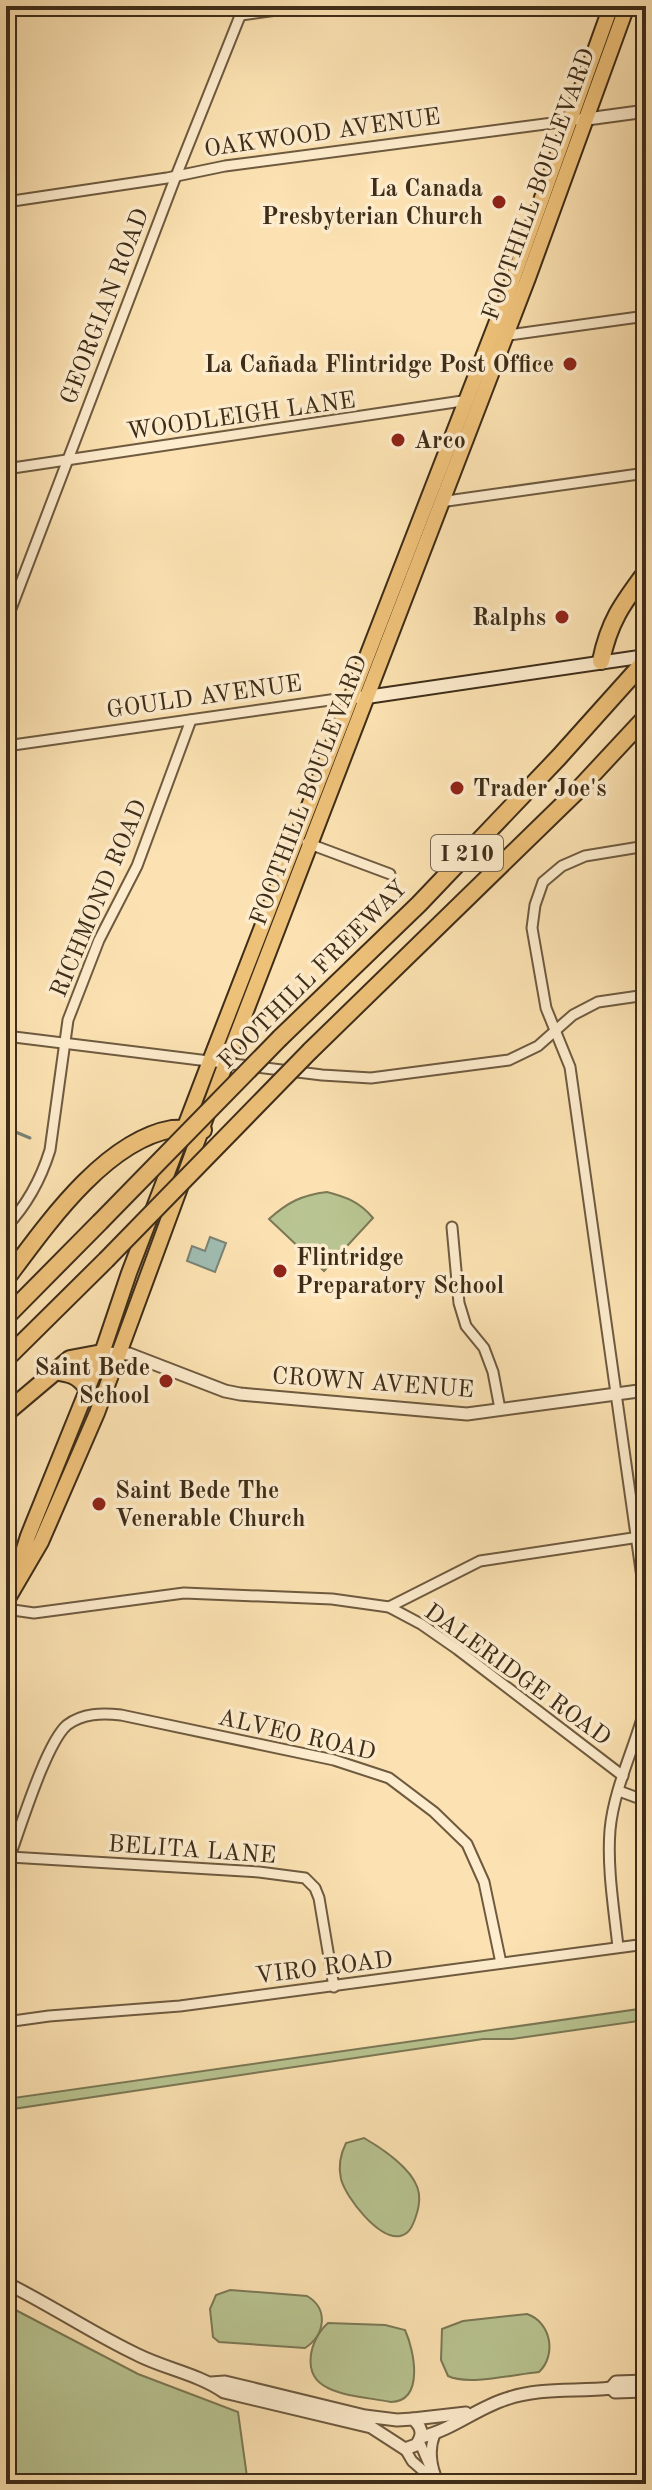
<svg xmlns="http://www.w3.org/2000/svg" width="652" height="2490" font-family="'Old Standard TT',serif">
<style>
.green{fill:#b8c491;stroke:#7b7855;stroke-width:2}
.water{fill:#a0bdb2;stroke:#798375;stroke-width:2}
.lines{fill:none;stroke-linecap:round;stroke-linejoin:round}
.stream{stroke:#798375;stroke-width:3}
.minor-casing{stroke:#6e5a3f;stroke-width:13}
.tertiary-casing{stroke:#6e5a3f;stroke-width:15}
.secondary-casing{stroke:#3e2d19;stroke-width:16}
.primary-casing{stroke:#3e2d19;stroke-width:18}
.motorway-casing{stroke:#3e2d19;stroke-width:20}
.minor{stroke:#fdeccd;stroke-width:9}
.tertiary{stroke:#fdeccd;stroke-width:11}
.secondary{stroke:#fdeccd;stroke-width:12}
.primary{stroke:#eec179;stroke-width:14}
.motorway{stroke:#eec179;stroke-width:16}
.motorway-bridge-casing{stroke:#3e2d19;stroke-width:20;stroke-linecap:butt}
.motorway-bridge{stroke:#eec179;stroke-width:16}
.poi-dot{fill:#8f2418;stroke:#fdeccd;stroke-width:3}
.labels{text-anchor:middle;stroke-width:7;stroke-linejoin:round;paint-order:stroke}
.shield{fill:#fdeccd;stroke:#77664f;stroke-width:2}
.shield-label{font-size:22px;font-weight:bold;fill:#3e2d19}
.street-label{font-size:24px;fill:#3e2d19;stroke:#fdeccd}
.poi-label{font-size:24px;font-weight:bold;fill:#3e2d19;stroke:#fdeccd;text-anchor:end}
</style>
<rect width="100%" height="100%" fill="#fce2b2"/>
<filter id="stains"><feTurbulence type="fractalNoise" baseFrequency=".0025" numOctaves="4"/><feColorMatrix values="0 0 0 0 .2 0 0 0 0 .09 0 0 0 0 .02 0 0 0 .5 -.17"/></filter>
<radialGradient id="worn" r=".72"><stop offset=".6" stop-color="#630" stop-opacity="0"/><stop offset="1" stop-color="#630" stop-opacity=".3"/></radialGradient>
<g class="green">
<path d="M327 1192C346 1197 360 1202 373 1218L324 1271 269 1219C288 1202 302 1195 327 1192Z"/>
<polygon points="646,2008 646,2020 512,2039 483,2039 6,2110 6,2099"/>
<path d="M364 2138C383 2149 416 2171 419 2194 420 2203 418 2211 415 2219 412 2227 409 2234 400 2236 379 2240 346 2198 341 2179 338 2166 340 2155 346 2143Z"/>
<path d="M230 2290 307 2296C329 2309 325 2335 305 2348L219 2342 213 2337 210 2309 216 2295Z"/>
<polygon points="6,2305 138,2374 238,2412 248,2484 6,2484"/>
<path d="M527 2314C551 2322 557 2355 539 2372 516 2374 468 2386 448 2376L441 2360 442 2329 463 2321Z"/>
<path d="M328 2323 385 2325 405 2330C414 2350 425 2401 391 2402 372 2398 346 2397 328 2388 300 2375 310 2339 328 2323Z"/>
</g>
<polygon class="water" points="210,1237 226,1243 215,1272 187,1261 192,1246 205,1251"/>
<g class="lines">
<polyline class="stream" points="6,1128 30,1138"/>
<defs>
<g id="minor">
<polyline points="241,15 306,6"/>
<polyline points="6,202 167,178 225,166 568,121"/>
<polyline points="502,336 646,316"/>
<polyline points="6,469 469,400"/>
<polyline points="440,502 646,473"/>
<polyline points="6,622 176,176 244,6"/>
<polyline points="6,746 337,699 351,699"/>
<polyline points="307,843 390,874"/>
<polyline points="646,846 585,856 562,866 543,882 535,905 532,928 546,1008 570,1067 646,1606"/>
<polyline points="6,1036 322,1075 371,1078 509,1060 538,1046 573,1015 598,1002 646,995"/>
<path d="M6 1227C27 1205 41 1179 50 1150L68 1020 99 940 137 866 191 720"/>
<polyline points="452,1227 459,1303 466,1326 484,1348 493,1372 500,1409"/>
<polyline points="389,1607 480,1561 646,1536"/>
<polyline points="6,1609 34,1613 184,1593 332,1599 389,1607 421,1624 457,1649 623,1776"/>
<polyline points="619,1791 646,1801"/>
<polyline points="10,1857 259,1872 305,1878 315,1888 319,1898 334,1987"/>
<path d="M6 1867C18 1836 45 1744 67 1725 83 1713 102 1713 121 1715L334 1760 389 1778 434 1812 467 1844 484 1882 501 1963"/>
<path d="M618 1947C614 1909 607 1868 610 1830 614 1787 636 1745 646 1704"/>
<polyline points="6,2022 49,2016 180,2006 646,1944"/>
<path d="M435 2434C428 2451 431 2467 439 2484"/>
<polyline points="419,2441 431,2469"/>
<polyline points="405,2449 412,2461 436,2482"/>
</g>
<g id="tertiary">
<polyline points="580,120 646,111"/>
<polyline points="102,1353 129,1354 225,1391 240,1394 467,1414 646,1390"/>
<path d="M6 2283C51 2305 93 2334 138 2355 166 2369 198 2374 224 2392L371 2427 405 2449 416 2445C424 2435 422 2427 413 2419L397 2420 365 2416 225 2382 211 2383"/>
<polyline points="611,2388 616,2382 646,2381"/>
<polyline points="413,2419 466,2413"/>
<path d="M421 2437C452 2430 477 2408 506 2399 540 2387 576 2392 611 2388L615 2392 646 2391"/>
</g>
<polyline id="secondary" points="360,698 646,656"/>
<g id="primary">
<polyline points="16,1574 28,1536 102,1353 129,1273 210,1061 506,298 611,6"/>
<polyline points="6,1602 41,1542 97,1413 226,1063 528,278 627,6"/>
</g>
<g id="motorway">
<path d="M601 661C609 622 622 604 646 572"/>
<polyline points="280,1038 419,904 559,757 646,660"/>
<polyline points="310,1051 579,789 646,717"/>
<path d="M6 1279C45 1227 104 1141 172 1129 182 1128 193 1129 203 1130"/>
<polyline points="6,1317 100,1222"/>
<polyline points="6,1359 106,1260"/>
<path d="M53 1371C70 1373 78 1375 88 1389"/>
<polyline points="6,1413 70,1359 102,1353"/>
</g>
</defs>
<use href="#minor" class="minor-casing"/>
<use href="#tertiary" class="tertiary-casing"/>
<use href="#secondary" class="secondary-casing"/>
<use href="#primary" class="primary-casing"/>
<use href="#motorway" class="motorway-casing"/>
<use href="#minor" class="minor"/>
<use href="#tertiary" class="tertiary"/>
<use href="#secondary" class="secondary"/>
<use href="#primary" class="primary"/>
<use href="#motorway" class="motorway"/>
<defs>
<g id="motorway-bridge">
<polyline points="100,1222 280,1038"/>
<polyline points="106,1260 310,1051"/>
</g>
</defs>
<use href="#motorway-bridge" class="motorway-bridge-casing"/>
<use href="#motorway-bridge" class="motorway-bridge"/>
</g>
<g class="poi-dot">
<circle cx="499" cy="202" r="8"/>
<circle cx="570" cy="364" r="8"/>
<circle cx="398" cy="440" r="8"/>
<circle cx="562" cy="617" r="8"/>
<circle cx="457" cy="788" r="8"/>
<circle cx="280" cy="1271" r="8"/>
<circle cx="166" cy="1381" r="8"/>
<circle cx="99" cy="1504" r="8"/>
</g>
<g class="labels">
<rect class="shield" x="431" y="835" width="72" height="36" rx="6"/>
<g class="shield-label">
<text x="467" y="861">I 210</text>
</g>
<g class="street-label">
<text transform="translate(322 132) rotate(-8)" y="8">OAKWOOD AVENUE</text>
<text transform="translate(538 184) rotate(-70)" y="8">FOOTHILL BOULEVARD</text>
<text transform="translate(104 306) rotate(-69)" y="8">GEORGIAN ROAD</text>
<text transform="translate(241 415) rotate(-8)" y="8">WOODLEIGH LANE</text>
<text transform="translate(204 696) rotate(-8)" y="8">GOULD AVENUE</text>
<text transform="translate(308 790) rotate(-69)" y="8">FOOTHILL BOULEVARD</text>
<text transform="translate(98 898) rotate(-67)" y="8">RICHMOND ROAD</text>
<text transform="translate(312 974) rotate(-45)" y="8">FOOTHILL FREEWAY</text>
<text transform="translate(373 1382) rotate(4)" y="8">CROWN AVENUE</text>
<text transform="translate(518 1674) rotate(36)" y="8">DALERIDGE ROAD</text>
<text transform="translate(297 1734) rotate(13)" y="8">ALVEO ROAD</text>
<text transform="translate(192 1849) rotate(4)" y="8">BELITA LANE</text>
<text transform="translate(324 1967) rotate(-7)" y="8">VIRO ROAD</text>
</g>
<g class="poi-label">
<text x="483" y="196">La Canada<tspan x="483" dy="28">Presbyterian Church</tspan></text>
<text x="554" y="372">La Cañada Flintridge Post Office</text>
<text x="414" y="448" text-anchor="start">Arco</text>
<text x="546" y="625">Ralphs</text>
<text x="473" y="796" text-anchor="start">Trader Joe's</text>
<text x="296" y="1265" text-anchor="start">Flintridge<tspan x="296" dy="28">Preparatory School</tspan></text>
<text x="150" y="1375">Saint Bede<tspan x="150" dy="28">School</tspan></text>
<text x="115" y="1498" text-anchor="start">Saint Bede The<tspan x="115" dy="28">Venerable Church</tspan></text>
</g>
</g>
<rect width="652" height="2490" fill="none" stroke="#fce2b2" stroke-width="32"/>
<rect x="8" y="8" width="636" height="2474" fill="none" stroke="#3e2d19" stroke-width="4"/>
<rect x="16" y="16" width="620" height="2458" fill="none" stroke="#3e2d19" stroke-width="2"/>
<rect width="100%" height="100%" filter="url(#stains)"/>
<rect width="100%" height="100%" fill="url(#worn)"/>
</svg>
